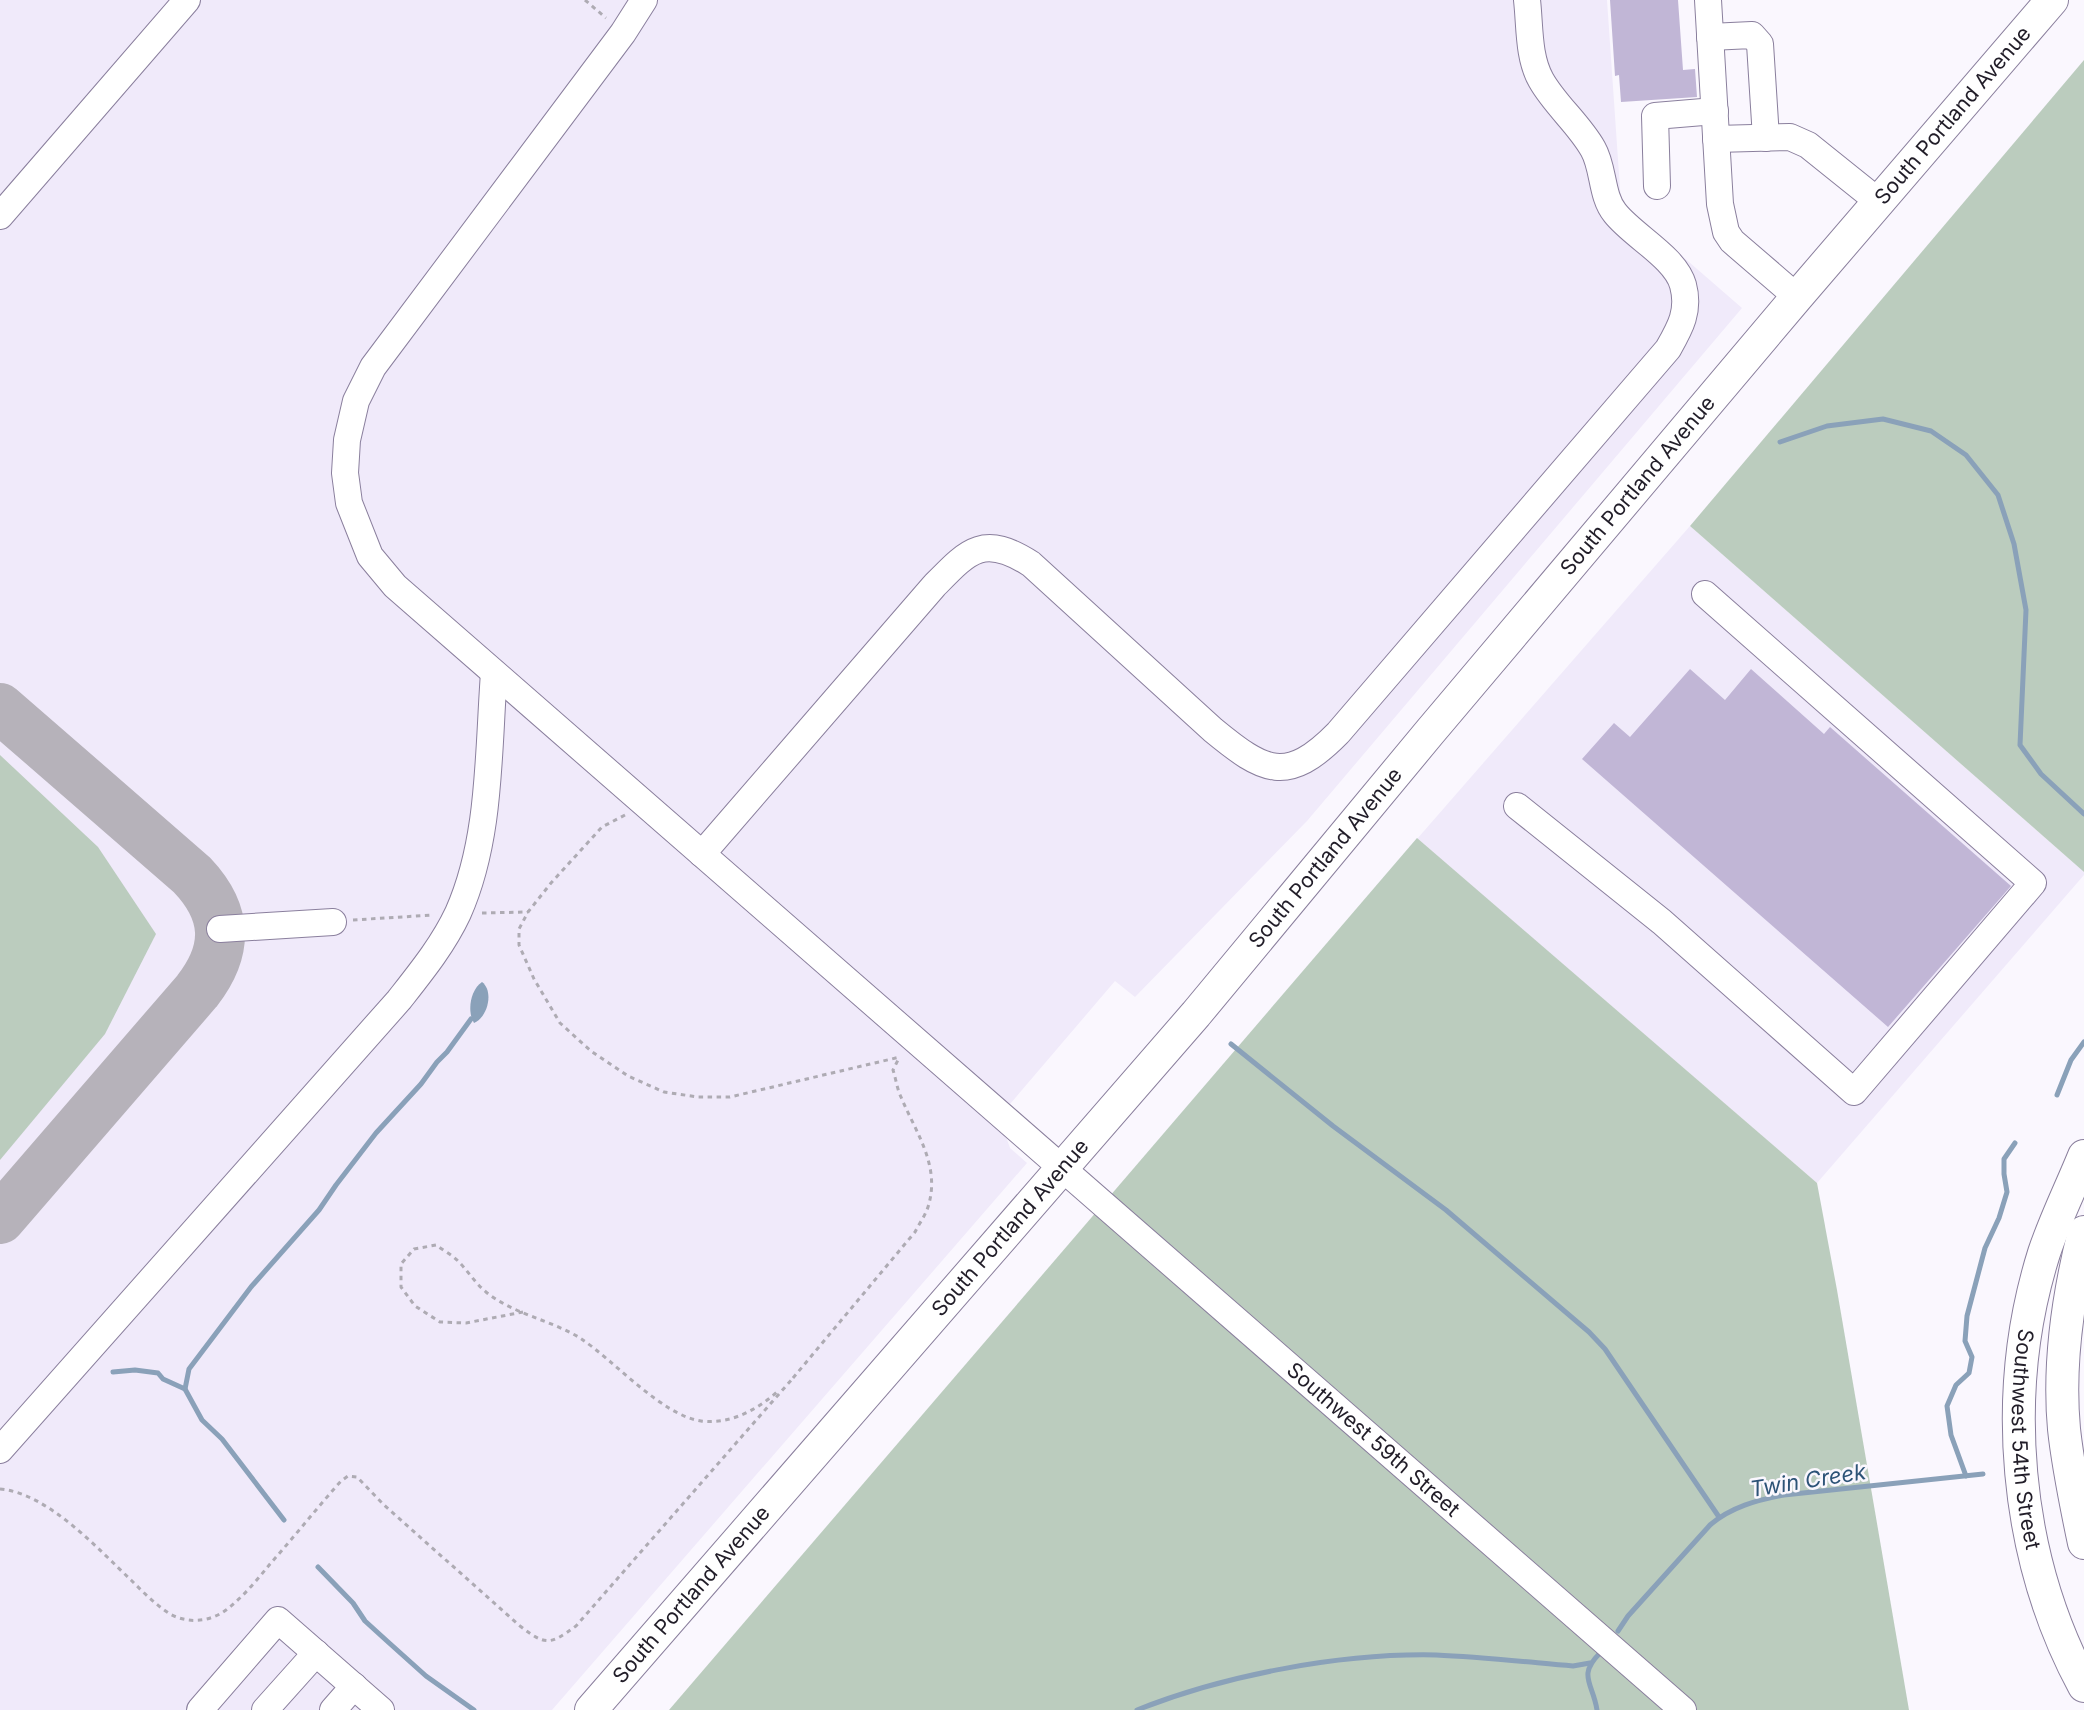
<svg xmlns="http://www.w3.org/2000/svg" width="2084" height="1710" font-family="Inter,sans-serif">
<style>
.built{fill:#f0eafa}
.green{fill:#bbccbe}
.water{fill:#8aa1b9}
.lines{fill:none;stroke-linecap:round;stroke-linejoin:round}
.stream{stroke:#8aa1b9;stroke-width:5}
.taxiway{stroke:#b6b2ba;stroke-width:50}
.building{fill:#c1b6d6}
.minor-casing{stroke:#8a7f9d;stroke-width:28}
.major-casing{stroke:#8a7f9d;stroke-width:34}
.path{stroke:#aeabb3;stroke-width:3;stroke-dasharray:4.5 4.5;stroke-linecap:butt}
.minor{stroke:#fff;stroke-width:26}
.major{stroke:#fff;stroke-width:32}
.labels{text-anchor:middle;stroke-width:5;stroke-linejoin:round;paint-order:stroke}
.street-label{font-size:21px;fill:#211d28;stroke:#faf7fe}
.water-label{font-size:22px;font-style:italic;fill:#2d5377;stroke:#faf7fe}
</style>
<rect width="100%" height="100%" fill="#faf7fe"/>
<g class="built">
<polygon points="0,0 1607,0 1621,203 1742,308 1307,821 1135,997 1115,981 999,1117 1010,1148 1027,1163 552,1710 0,1710"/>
<polygon points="1690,526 2084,872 2084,875 1817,1183 1417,839"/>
</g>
<g class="green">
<polygon points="2084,60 2084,872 1690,526"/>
<polygon points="0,755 98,847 156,934 105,1034 0,1160"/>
<polygon points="1417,838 1817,1183 1837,1290 1909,1710 669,1710"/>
</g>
<path class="water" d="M482 982C494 991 488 1017 474 1023 467 1012 470 990 482 982Z"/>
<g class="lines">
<g class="stream">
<polyline points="1780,442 1827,426 1883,419 1931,431 1966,455 1998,495 2014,544 2026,610 2020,745 2041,774 2084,814"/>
<polyline points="1231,1044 1333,1126 1446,1210 1589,1332 1605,1349 1719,1517"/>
<polyline points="2057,1095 2071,1060 2084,1042"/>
<polyline points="113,1372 135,1370 158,1373 163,1379 185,1389"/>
<polyline points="1966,1476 1951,1435 1947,1406 1956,1385 1969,1373 1972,1357 1965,1341 1967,1316 1985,1248 1999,1218 2007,1192 2004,1174 2004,1159 2015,1143"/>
<polyline points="284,1520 222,1439 202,1420 185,1389 189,1369 251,1287 319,1210 336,1185 376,1133 421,1084 437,1062 447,1052 471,1019"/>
<polyline points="318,1567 353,1603 365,1621 387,1641 426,1676 474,1710"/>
<path d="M1618 1631 1628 1616 1710 1525C1731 1507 1757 1500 1784 1495L1983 1474"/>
<path d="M1137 1710C1225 1675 1341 1653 1436 1655 1481 1657 1527 1662 1573 1666L1590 1663"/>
<path d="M1597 1710C1593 1683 1577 1676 1600 1653"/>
</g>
<path class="taxiway" d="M0 708 192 875C228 913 229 950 197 991L0 1219"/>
</g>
<g class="building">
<polygon points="1610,0 1678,0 1683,70 1695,69 1697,97 1621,102 1619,75 1615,76"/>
<polygon points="1690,669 1725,700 1751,669 1824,734 1830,727 2011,886 1888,1027 1582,759 1614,723 1630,737"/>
</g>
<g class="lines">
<defs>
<g id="minor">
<path id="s1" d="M644 0 623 33 373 367 356 401 347 440 345 473 349 503 370 556 395 586 1683 1710"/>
<polyline points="1708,0 1720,204 1726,232 1732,241 1797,297"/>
<polyline points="1710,37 1752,35 1760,44 1766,138"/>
<polyline points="1716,139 1790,137 1808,145 1879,202"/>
<polyline points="1657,186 1655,116 1715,111"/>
<polyline points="0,216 187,0"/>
<polyline points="1517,806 1662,922 1854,1092 2033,883 1705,594"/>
<path d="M702 854 934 586C968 551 983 533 1031 564L1213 730C1264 772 1287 785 1338 733L1668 349C1680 328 1690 311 1683 285 1675 257 1633 236 1615 213 1601 196 1604 168 1593 149 1579 124 1555 105 1541 80 1528 57 1530 26 1527 0"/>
<polyline points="220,929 333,922"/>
<path d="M0 1450 399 1000C421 972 443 945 458 913 491 839 488 752 494 673"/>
<polyline points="200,1710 278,1620 381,1710"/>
<polyline points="265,1710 316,1653"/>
<polyline points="333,1710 354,1686"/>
</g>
<g id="major">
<path id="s2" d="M2084 1156C2071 1188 2055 1220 2044 1253 2000 1393 2014 1556 2084 1686"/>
<path d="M2084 1232C2068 1296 2058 1364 2064 1429 2068 1467 2076 1505 2084 1543"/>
<path id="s3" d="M591 1710 1196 1014 1429 733 1797 297 2052 0"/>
</g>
</defs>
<use href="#minor" class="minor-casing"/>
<use href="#major" class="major-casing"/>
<g class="path">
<polyline points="585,0 606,18"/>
<polyline points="625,815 602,827 551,883 528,912 519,929 519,945 534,979 560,1023 591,1051 628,1076 664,1092 698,1097 730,1097 900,1057"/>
<polyline points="482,913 528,912"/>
<polyline points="353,920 433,915"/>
<path d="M523 1312 466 1323 440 1322 415 1306 401 1287V1264L414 1249 436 1245C443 1250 452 1255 458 1261 468 1271 475 1283 486 1292 513 1314 551 1320 580 1338 615 1361 661 1415 701 1421 730 1425 759 1409 779 1390"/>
<path d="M793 1378 915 1232C919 1224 925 1216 928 1207 941 1166 916 1133 901 1097 897 1089 896 1079 893 1070L899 1058"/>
<path d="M0 1489C48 1493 98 1549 132 1581 144 1593 156 1605 170 1614 188 1624 210 1622 226 1610 243 1597 257 1580 270 1564 294 1537 317 1508 341 1481L348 1476 357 1477 384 1505 520 1626C546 1646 550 1645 576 1626L793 1378"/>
</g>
<use href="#minor" class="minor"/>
<use href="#major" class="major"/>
</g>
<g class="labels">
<g class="street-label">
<text dy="7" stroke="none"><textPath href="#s3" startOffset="2097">South Portland Avenue</textPath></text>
<text dy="7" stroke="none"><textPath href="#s3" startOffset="1611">South Portland Avenue</textPath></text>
<text dy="7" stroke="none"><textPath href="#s3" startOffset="1125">South Portland Avenue</textPath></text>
<text dy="7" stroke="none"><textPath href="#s3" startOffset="639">South Portland Avenue</textPath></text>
<text dy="7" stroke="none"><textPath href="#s1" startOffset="1992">Southwest 59th Street</textPath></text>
<text dy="7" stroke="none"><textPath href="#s2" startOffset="294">Southwest 54th Street</textPath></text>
<text dy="7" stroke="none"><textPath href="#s3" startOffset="153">South Portland Avenue</textPath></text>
</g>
<g class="water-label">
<text transform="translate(1808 1480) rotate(-9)" y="8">Twin Creek</text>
</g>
</g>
</svg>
